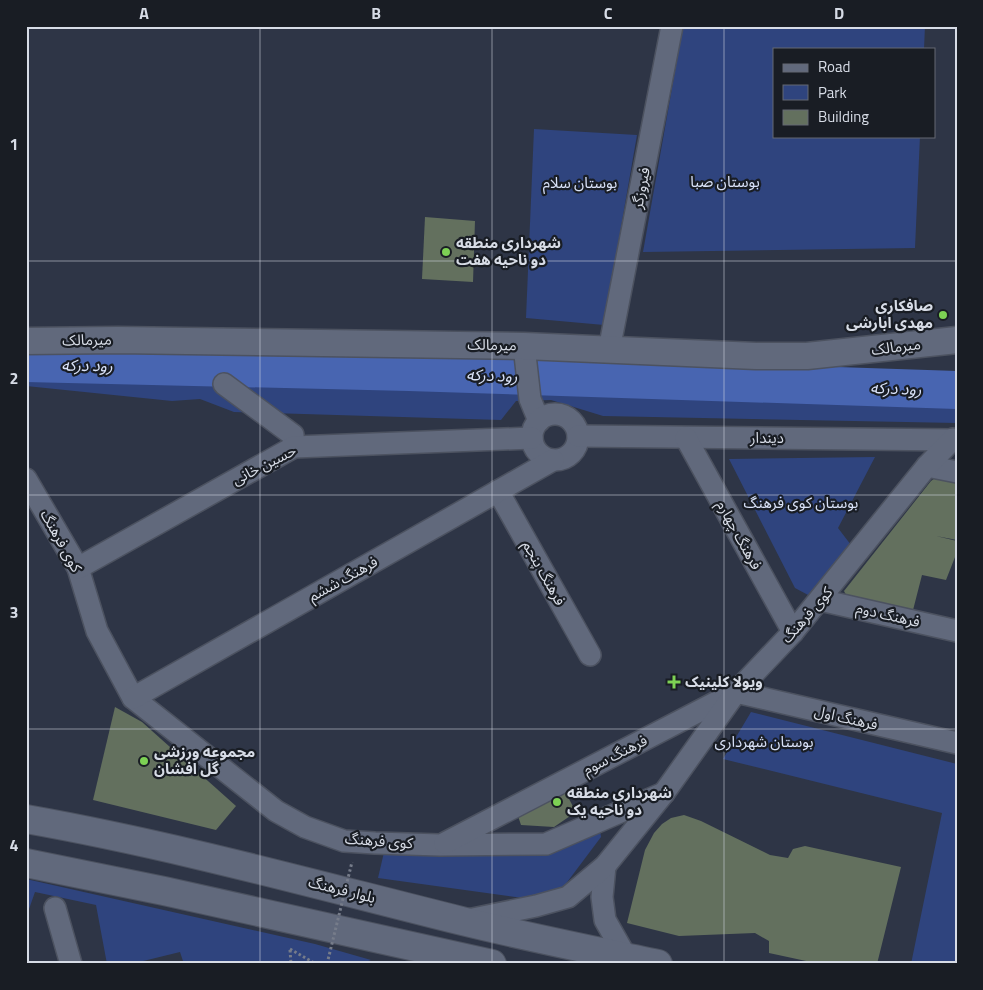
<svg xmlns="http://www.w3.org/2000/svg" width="983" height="990" font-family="'Titillium Web','Noto Sans Arabic',sans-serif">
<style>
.green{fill:#2f447e}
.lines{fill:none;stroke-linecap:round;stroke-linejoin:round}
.river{stroke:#4865b1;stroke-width:38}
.building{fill:#63705e}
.minor-casing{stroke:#4c5260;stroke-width:24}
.tertiary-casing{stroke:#4c5260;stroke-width:29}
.secondary-casing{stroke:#4c5260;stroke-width:30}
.path{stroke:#767c8a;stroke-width:3;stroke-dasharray:2.5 2.5;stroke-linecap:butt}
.minor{stroke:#61697c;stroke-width:21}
.tertiary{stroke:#61697c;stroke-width:26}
.secondary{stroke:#61697c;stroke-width:28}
.path-bridge{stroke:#767c8a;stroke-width:3;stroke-dasharray:2.5 2.5;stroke-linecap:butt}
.grid{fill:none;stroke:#d7dce6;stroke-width:1;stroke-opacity:0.55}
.poi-dot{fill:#7dd154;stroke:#191d24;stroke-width:2}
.labels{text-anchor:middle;stroke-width:4.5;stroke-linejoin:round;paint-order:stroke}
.park-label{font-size:15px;fill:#d9e2f8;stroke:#191d24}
.street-label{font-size:15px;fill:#d7dce6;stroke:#191d24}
.poi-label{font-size:15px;font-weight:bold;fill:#d7dce6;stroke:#191d24;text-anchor:start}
.water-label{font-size:16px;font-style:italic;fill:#dbe4fa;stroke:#191d24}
.neatline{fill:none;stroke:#d7dce6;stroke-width:2}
.grid-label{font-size:16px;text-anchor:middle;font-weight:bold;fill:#d7dce6}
</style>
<rect width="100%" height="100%" fill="#2e3546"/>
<g class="green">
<polygon points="683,26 925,26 924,49 774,49 774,136 920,136 915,248 643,252"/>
<polygon points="534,129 637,135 604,325 526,318"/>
<polygon points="26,373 499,391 883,396 957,399 957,423 603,416 551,400 516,401 501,420 234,412 200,399 172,401 26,386"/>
<polygon points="875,457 838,528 851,545 810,596 795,588 729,459"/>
<polygon points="751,712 957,764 957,964 911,964 942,813 723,759"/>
<polygon points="600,830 601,837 559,893 530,899 378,878 385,848"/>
<polygon points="26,879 315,944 371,960 360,964 184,964 180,952 131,964 107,964 96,905 35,892 29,909 26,910"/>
</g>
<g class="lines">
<polyline class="river" points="26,363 409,372 957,390"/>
</g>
<g class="building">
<polygon points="425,217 475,221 473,282 422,279"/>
<polygon points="938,476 957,481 957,540 936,536 957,541 957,552 946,580 922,575 912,614 848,599 844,591 931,481"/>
<polygon points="115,707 142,722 236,806 216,830 93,800"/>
<polygon points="561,784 576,812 554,827 521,825 516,810"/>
<polygon points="684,815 701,821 770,855 788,858 793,849 805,846 901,867 877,964 820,964 769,953 769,941 755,933 679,936 627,923 645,850 654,833 662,824 671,818"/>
</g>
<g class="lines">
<defs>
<g id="minor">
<polyline points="524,346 530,399 539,421"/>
<polyline points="609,350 672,26"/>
<polyline points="224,384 293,435 294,447"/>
<circle cx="555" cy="437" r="23"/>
<polyline points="578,436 957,440"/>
<polyline points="686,438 793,632"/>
<polyline points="927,466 957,472"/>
<polyline points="26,479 78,568 97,631 133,698 276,811 305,827 344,841 375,843 440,845 546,844 664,793"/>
<polyline points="498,491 590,655"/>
<polyline points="78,568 294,447 532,438"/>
<polyline points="820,600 957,631"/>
<polyline points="133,698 553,460"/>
<polyline points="445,843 736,692 957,743"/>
<polyline points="605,866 602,897 605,920 626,957"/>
<polyline points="55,908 71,964"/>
<polyline points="468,920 536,906 568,897 605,866 664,793 736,692 793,632 927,466 953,439"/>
</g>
<polyline id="tertiary" points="26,341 118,340 524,346 756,356 807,356 957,340"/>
<g id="secondary">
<path d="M26 819C173 845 317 885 462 921 527 937 593 950 658 964"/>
<polyline points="26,863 164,891 492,964"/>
</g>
</defs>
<use href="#minor" class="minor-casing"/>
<use href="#tertiary" class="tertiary-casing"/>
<use href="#secondary" class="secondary-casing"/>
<g class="path">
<polyline points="290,949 316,964"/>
<polyline points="290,950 291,964"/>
</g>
<use href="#minor" class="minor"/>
<use href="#tertiary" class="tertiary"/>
<use href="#secondary" class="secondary"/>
<polyline class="path-bridge" points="327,964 352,862"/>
</g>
<path class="grid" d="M260 26V964M492 26V964M724 26V964M26 261H957M26 495H957M26 729H957"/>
<g class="poi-dot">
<circle cx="446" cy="252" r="5"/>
<circle cx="943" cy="315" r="5"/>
<path d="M671.5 674.5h5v5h5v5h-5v5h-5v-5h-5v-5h5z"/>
<circle cx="144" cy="761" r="5"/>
<circle cx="557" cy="802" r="5"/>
</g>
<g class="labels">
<g class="park-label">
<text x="725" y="187">بوستان صبا</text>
<text x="580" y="188">بوستان سلام</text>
<text x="801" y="508">بوستان کوی فرهنگ</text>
<text x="764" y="747">بوستان شهرداری</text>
</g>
<g class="street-label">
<text transform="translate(641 188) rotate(-79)" y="5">فیروزگر</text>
<text transform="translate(87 340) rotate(-1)" y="5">میرمالک</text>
<text transform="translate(492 345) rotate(1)" y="5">میرمالک</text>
<text transform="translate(896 347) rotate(-7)" y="5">میرمالک</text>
<text x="767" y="443">دیندار</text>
<text transform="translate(264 465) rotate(-27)" y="5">حسین خانی</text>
<text transform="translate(739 535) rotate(61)" y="5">فرهنگ چهارم</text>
<text transform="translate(61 541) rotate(61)" y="5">کوی فرهنگ</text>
<text transform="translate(544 573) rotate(61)" y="5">فرهنگ پنجم</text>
<text transform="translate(343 579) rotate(-29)" y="5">فرهنگ ششم</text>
<text transform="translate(807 615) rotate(-49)" y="5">کوی فرهنگ</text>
<text transform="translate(888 615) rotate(13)" y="5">فرهنگ دوم</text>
<text transform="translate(846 718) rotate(13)" y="5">فرهنگ اول</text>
<text transform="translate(615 755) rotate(-27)" y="5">فرهنگ سوم</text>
<text transform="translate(379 841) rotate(4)" y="5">کوی فرهنگ</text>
<text transform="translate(342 890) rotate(14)" y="5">بلوار فرهنگ</text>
</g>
<g class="poi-label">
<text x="456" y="248">شهرداری منطقه<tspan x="456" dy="17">دو ناحیه هفت</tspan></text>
<text x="933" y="311" text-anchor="end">صافکاری<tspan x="933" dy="17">مهدی ابارشی</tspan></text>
<text x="685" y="687">ویولا کلینیک</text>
<text x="154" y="757">مجموعه ورزشی<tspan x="154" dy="17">گل افشان</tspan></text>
<text x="567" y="798">شهرداری منطقه<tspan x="567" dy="17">دو ناحیه یک</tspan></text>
</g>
<g class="water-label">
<text transform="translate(87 365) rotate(1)" y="6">رود درکه</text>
<text transform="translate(492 375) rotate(2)" y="6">رود درکه</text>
<text transform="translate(896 388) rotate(2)" y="6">رود درکه</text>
</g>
</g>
<rect width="983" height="990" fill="none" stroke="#191d24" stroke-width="55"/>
<rect x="773" y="48" width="162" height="90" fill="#191d24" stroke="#656972"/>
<rect x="783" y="64" width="25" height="8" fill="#61697c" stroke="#656972"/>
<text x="818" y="72" font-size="15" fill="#d7dce6">Road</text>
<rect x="783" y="85" width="25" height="15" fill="#2f447e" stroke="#656972"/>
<text x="818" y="98" font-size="15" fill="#d7dce6">Park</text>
<rect x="783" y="110" width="25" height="15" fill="#63705e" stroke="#656972"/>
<text x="818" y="122" font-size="15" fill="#d7dce6">Building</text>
<rect x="28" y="28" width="928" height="934" class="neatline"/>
<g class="grid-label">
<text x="144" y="19">A</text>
<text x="376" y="19">B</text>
<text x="608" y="19">C</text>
<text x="839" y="19">D</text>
<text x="14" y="150">1</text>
<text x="14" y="384">2</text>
<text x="14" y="618">3</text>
<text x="14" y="851">4</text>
</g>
</svg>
